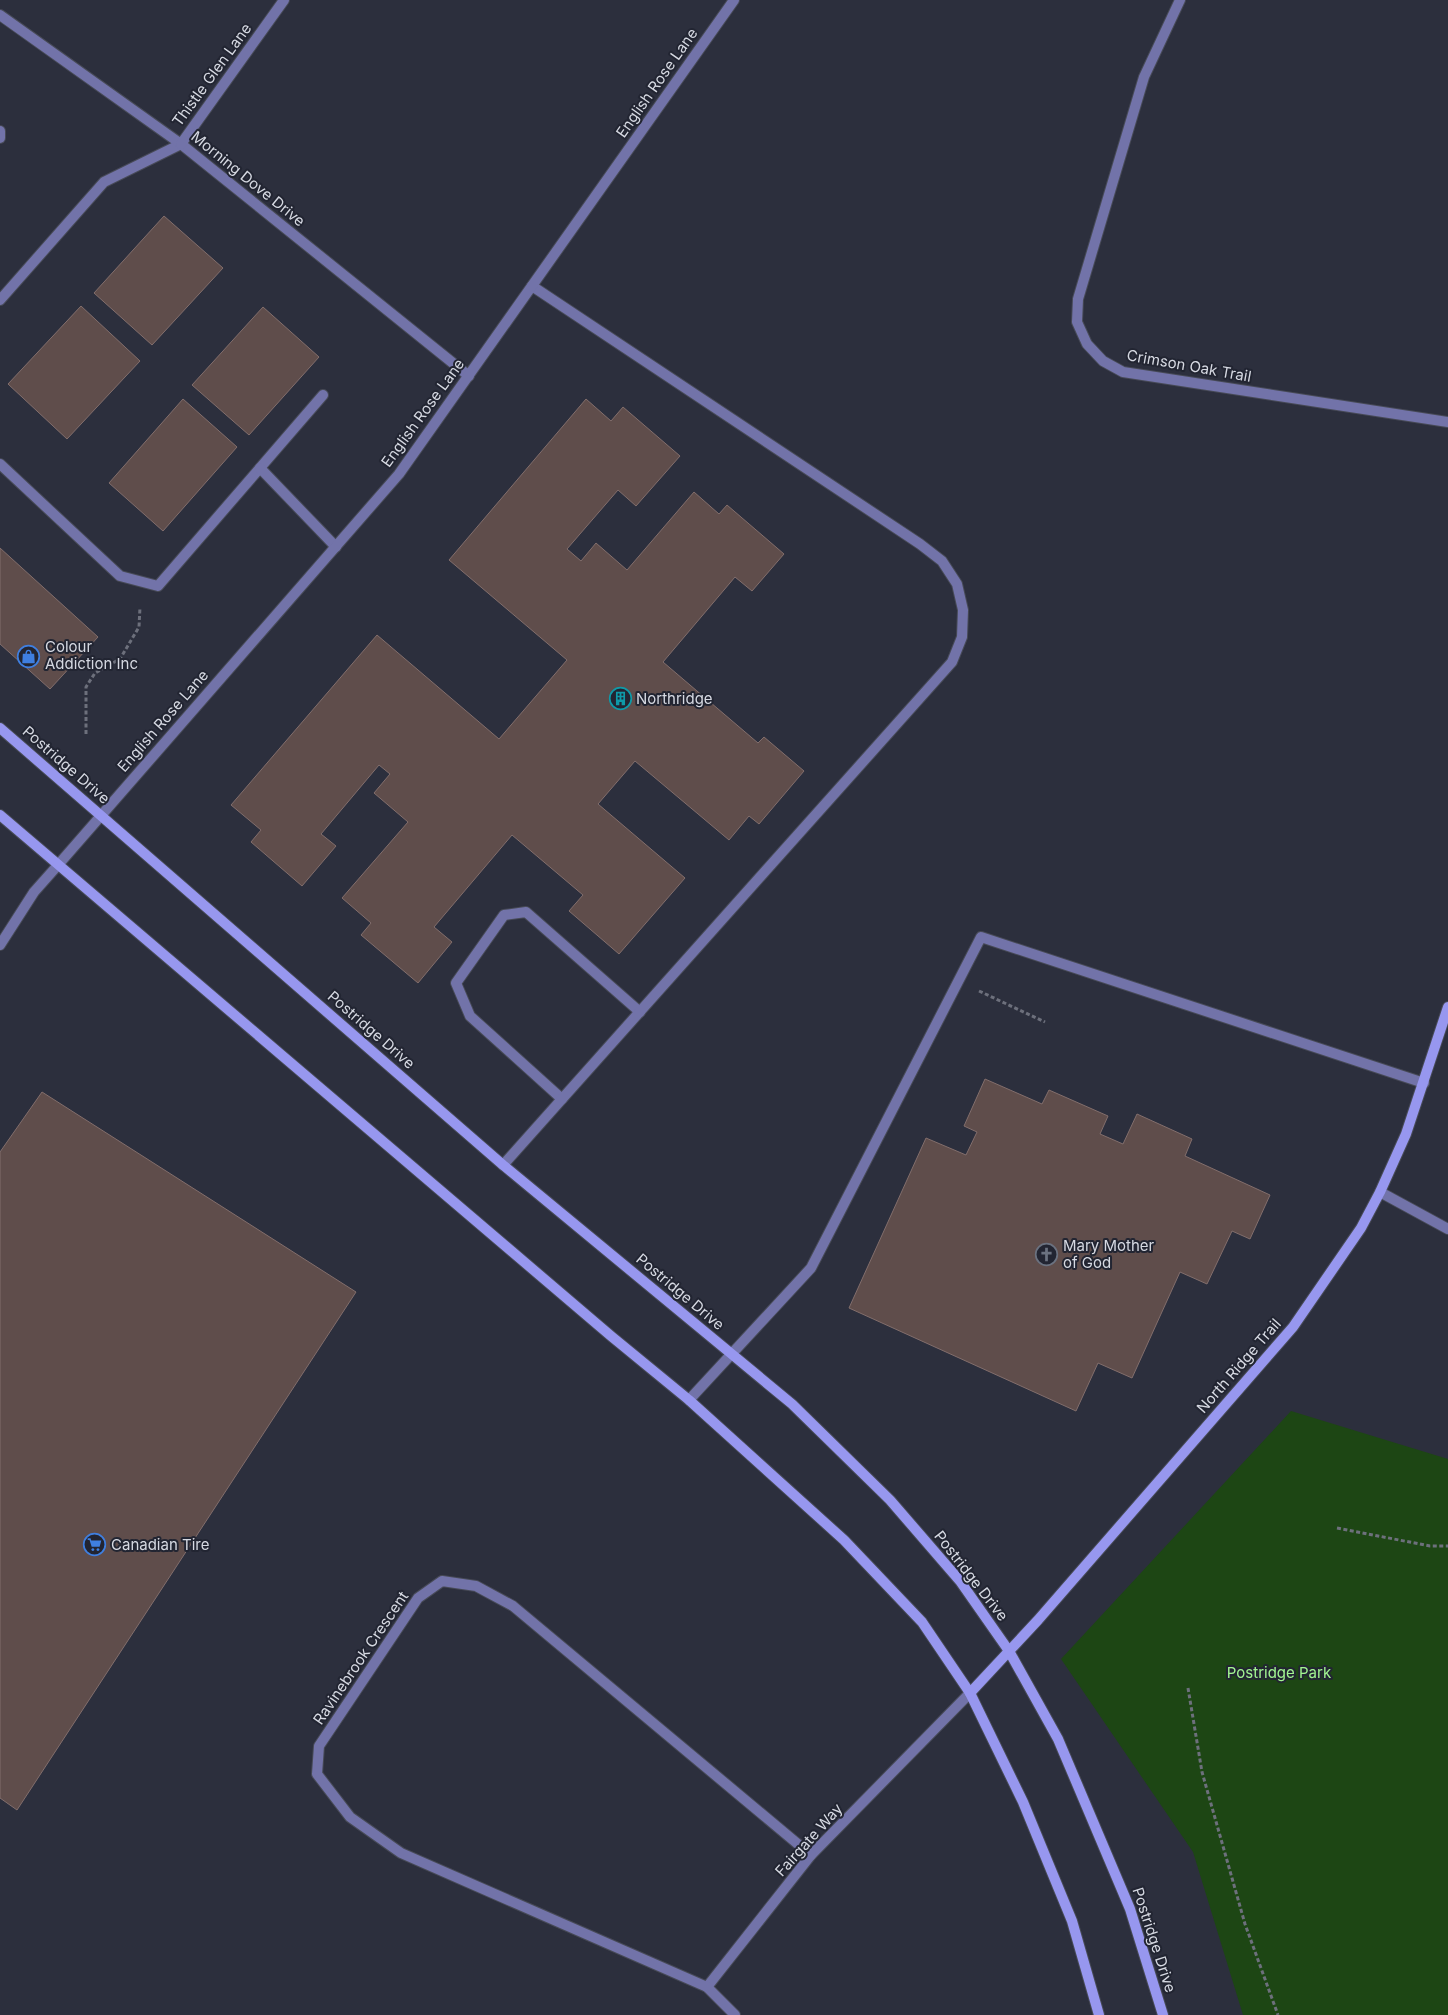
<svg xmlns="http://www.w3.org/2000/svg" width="1448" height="2015" font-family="Inter,sans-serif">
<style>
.green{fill:#1d4614}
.building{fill:#5f4d4b;stroke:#826e6c}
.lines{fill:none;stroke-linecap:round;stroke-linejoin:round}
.lane-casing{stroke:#474a57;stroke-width:12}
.street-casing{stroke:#474a57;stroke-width:12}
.secondary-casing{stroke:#474a57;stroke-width:12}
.path{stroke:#6d707c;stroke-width:3;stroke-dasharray:4 2.5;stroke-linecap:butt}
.lane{stroke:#7273a9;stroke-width:10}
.street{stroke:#7273a9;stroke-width:10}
.secondary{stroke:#9797ef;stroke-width:10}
.labels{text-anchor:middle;stroke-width:4;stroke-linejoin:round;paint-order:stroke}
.street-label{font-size:15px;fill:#d6d9e2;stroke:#222532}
.poi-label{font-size:15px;fill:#d6d9e2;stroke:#222532;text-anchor:start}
.park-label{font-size:15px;fill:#a2f591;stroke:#222532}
</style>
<rect width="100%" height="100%" fill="#2c2f3d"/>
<polygon class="green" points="1291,1411 1448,1459 1448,2015 1243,2015 1193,1852 1061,1659"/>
<g class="building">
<polygon points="164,216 223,268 152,345 94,293"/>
<polygon points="81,306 140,361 67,439 8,384"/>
<polygon points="263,307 319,357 249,435 192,385"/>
<polygon points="183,399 237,447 163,531 109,483"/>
<polygon points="586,399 611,421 623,407 680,456 636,506 618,490 567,549 581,561 596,543 627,570 694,492 719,514 727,505 784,554 752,591 735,577 663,662 758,743 764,737 804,771 759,824 749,816 729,840 635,761 598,804 685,878 619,954 569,911 583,895 512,835 434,927 452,942 418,983 361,935 371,923 342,898 408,822 374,793 390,774 379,765 321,834 336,846 302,886 251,842 261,830 231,805 377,635 499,739 567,660 449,560"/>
<polygon points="0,548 98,637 50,689 0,644"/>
<polygon points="985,1079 1042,1104 1049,1090 1108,1116 1100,1134 1123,1144 1137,1114 1192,1139 1185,1156 1270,1195 1250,1239 1232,1231 1207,1284 1180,1272 1132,1378 1098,1363 1076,1411 849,1308 926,1138 966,1155 977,1132 964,1126"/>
<polygon points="42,1092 356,1292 17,1810 0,1798 0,1152"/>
</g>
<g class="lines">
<defs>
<g id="lane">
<polyline points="0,131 0,138"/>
<polyline points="0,300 104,182 181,144"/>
<polyline points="0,464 120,576 158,586 323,395"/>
<polyline points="260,468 336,547"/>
<polyline points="0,945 34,892 58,865"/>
<polyline points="562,1099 470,1016 456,983 504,915 526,912 640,1012"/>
<polyline points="503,1165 952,662 962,637 963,610 957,584 942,561 920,544 532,286"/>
<polyline points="689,1400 811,1268 981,937 1424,1083"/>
</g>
<g id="street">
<polyline points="1180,0 1144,77 1078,299 1077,322 1087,344 1103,361 1123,372 1448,422"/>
<polyline points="0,15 181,144 469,376"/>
<polyline points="181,144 284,0"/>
<polyline points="58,865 399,474 734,0"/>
<polyline points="1380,1192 1448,1229"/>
<polyline points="707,1987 811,1855 970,1693"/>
<polyline points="735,2015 707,1987 401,1853 350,1817 317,1774 319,1746 418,1598 442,1581 476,1586 513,1606 811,1855"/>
</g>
<g id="secondary">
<polyline points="0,728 503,1165 792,1404 890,1500 960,1581 1009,1651 1058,1739 1130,1909 1163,2015"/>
<polyline points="0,815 611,1336 689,1400 844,1540 922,1622 970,1693 1023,1802 1072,1921 1099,2015"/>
<polyline points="970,1693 1038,1620 1293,1327 1361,1228 1380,1192 1406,1134 1448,1007"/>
</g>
</defs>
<use href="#lane" class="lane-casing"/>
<use href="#street" class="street-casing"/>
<use href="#secondary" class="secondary-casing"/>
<g class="path">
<polyline points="86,734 86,687 95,673 120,659 139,627 140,607"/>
<polyline points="979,991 1045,1022"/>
<polyline points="1337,1528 1430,1546 1448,1546"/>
<polyline points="1188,1688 1202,1772 1245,1924 1278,2015"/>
</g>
<use href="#lane" class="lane"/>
<use href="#street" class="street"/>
<use href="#secondary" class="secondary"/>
</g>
<defs>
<symbol id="shop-ring" viewBox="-11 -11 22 22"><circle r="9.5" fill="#222532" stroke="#3f7fe0" stroke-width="1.5"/><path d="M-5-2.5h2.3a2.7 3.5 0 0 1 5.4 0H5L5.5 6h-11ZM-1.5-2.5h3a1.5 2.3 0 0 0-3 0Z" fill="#3f7fe0"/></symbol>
<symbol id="building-ring" viewBox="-11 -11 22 22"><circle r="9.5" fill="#222532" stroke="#0f9aa8" stroke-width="1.5"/><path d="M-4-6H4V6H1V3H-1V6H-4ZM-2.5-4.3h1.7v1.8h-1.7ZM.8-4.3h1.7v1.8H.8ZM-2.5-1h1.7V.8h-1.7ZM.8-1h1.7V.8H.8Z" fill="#0f9aa8"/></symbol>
<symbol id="church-ring" viewBox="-11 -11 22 22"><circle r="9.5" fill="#222532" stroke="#6b7280" stroke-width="1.5"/><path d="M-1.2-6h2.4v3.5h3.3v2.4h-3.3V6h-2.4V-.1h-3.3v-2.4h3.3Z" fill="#6b7280"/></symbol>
<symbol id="supermarket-ring" viewBox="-11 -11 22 22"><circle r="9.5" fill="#222532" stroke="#3f7fe0" stroke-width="1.5"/><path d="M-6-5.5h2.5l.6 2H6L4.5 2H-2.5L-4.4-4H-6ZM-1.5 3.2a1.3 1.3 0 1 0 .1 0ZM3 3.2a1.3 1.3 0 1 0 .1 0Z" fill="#3f7fe0"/></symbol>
</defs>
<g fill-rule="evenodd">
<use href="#shop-ring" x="16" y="644" width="25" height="25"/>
<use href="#building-ring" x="608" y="686" width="25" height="25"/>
<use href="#church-ring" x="1034" y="1242" width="25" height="25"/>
<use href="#supermarket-ring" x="82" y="1532" width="25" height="25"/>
</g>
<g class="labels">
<g class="street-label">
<text transform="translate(212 75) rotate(-54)" y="5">Thistle Glen Lane</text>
<text transform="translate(657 83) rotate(-55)" y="5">English Rose Lane</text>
<text transform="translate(248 179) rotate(39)" y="5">Morning Dove Drive</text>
<text transform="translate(1189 366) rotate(10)" y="5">Crimson Oak Trail</text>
<text transform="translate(423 413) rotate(-54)" y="5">English Rose Lane</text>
<text transform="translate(163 721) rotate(-49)" y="5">English Rose Lane</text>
<text transform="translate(66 765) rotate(41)" y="5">Postridge Drive</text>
<text transform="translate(371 1030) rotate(41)" y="5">Postridge Drive</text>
<text transform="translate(680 1292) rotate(40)" y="5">Postridge Drive</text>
<text transform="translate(1239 1366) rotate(-49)" y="5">North Ridge Trail</text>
<text transform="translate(971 1576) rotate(52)" y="5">Postridge Drive</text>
<text transform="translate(361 1658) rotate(-56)" y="5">Ravinebrook Crescent</text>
<text transform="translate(809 1840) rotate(-48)" y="5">Fairgate Way</text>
<text transform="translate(1154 1940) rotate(72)" y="5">Postridge Drive</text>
</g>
<g class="poi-label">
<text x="45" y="652">Colour<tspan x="45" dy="17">Addiction Inc</tspan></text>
<text x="636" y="704">Northridge</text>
<text x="1063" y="1251">Mary Mother<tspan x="1063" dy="17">of God</tspan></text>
<text x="111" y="1550">Canadian Tire</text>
</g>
<g class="park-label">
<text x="1279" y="1678">Postridge Park</text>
</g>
</g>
</svg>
